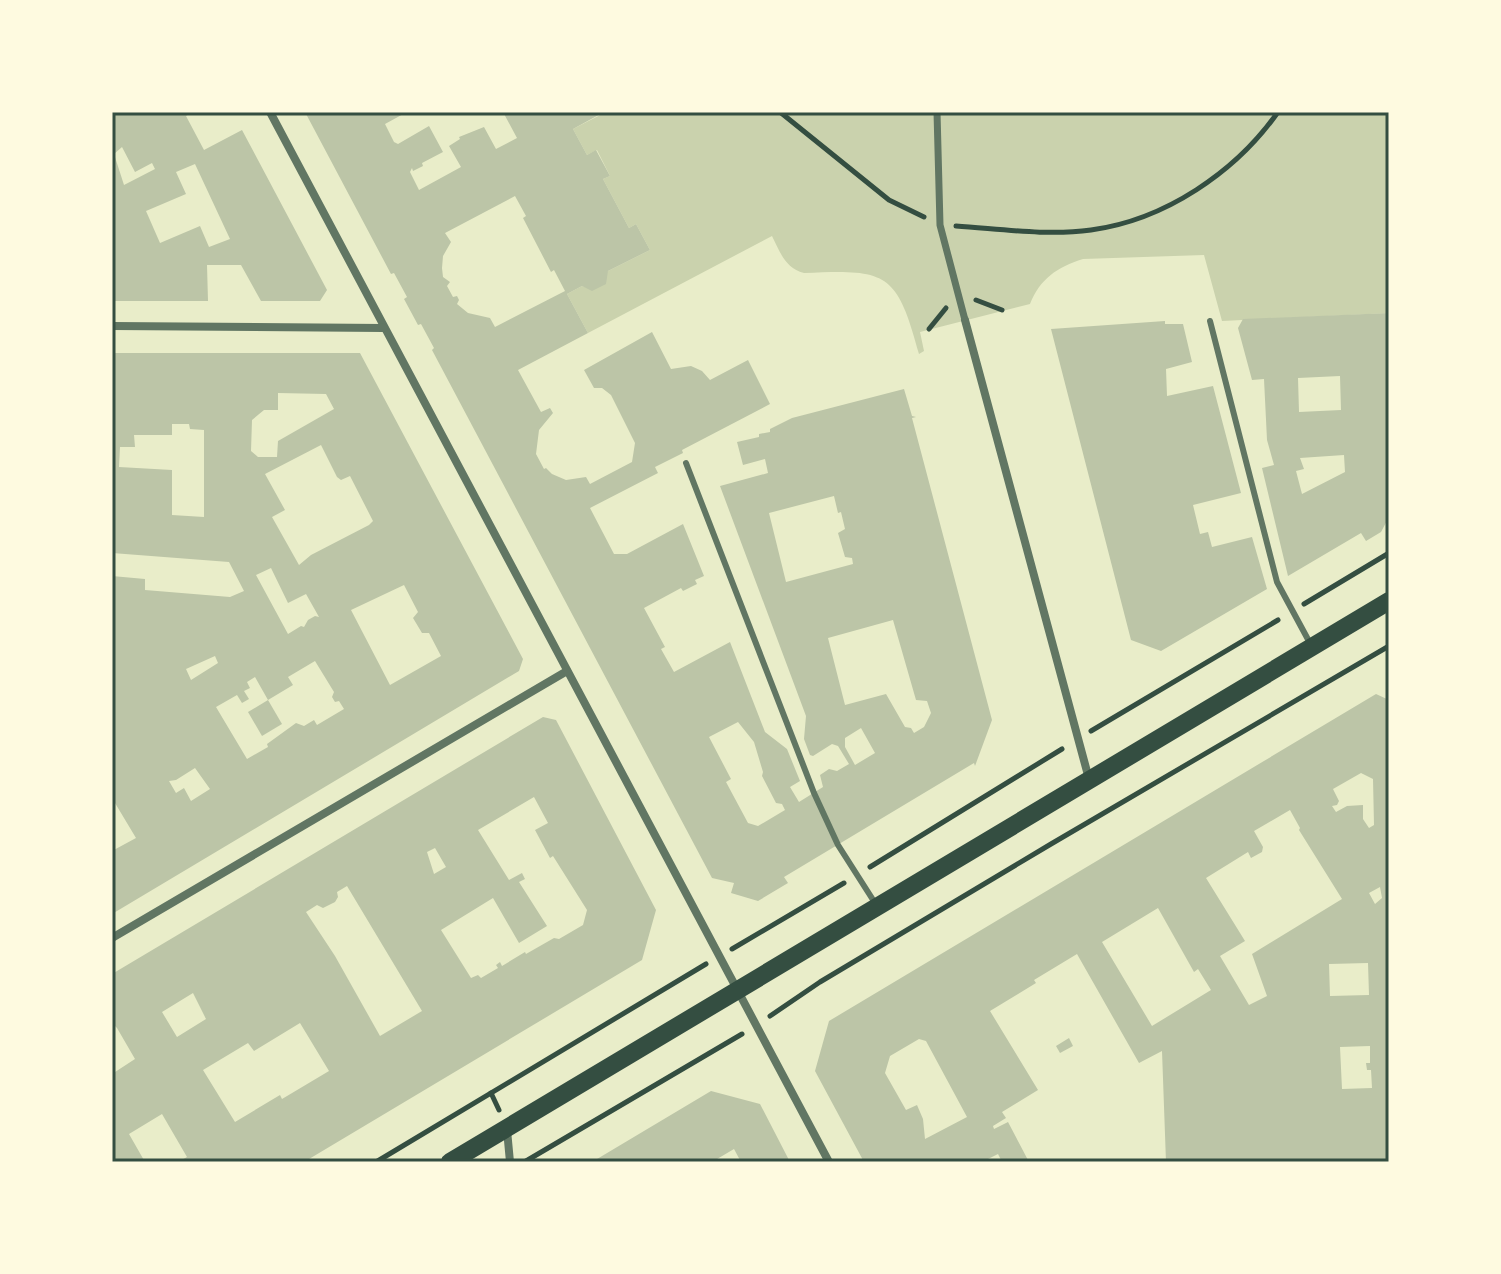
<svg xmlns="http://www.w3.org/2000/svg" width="1501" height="1274" font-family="Poppins,sans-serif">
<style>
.green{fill:#cad2ad}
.building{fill:#bcc5a7;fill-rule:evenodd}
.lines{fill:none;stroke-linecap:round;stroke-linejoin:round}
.path{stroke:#344e41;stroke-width:5}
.service{stroke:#617663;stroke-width:6}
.pedestrian{stroke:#617663;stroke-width:7}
.minor{stroke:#617663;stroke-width:8}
.primary{stroke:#344e41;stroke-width:18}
.neatline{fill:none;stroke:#344e41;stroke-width:3}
</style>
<rect width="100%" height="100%" fill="#e9edc9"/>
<path class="green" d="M606 112H1389V313L1222 321 1204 255 1083 259C1057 267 1040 279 1030 304L920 332 924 351 919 354C897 272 887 269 804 273 785 268 780 252 772 236L588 333 567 294 582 286 591 289 608 271 650 250 636 224 629 228 603 179 610 176 597 150 587 155 573 129Z"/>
<g class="building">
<path d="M112 112H192L186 116 204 150 242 130 327 290 320 301H261L241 265H207L208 301H112ZM122 147 135 172 152 163 155 169 124 185 114 154ZM195 164 230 239 209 247 200 226 160 243 146 211 186 194 176 172Z"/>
<path d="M305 112H407L385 124 394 142 398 144 429 126 443 152 422 163 423 166 413 171 412 168 410 172 419 190 461 167 449 146 460 139 459 137 484 127 496 149 517 138 503 112H604L573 129 587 155 596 150 610 176 603 179 629 228 636 224 650 250 608 271 606 284 592 291 582 286 567 294 588 333 518 370 541 412 550 408 553 413 539 430 536 454 544 469 546 468 552 474 566 480 586 477 590 484 632 462 635 443 611 395 602 388H594L584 370 652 332 671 369 691 366 702 371 710 380 748 360 770 404 682 450 683 453 655 467 658 473 590 508 614 554H627L683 524 704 576 695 580 697 584 683 591 681 588 644 608 665 647 661 649 674 672 730 642 765 732 787 749 800 781 790 787 799 802 823 787 820 775 829 769 837 771 849 764 838 746 832 744 813 756 810 755 804 739 806 716 720 486 768 473 765 459 743 465 737 442 759 437V434L770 432V429L792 418 904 389 912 416 916 417 912 418 992 720 975 766 974 763 784 877 788 883 758 901 731 893 734 883 712 878 432 350 434 348 421 324 418 325 404 299 407 297 394 273 391 274ZM515 196 526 216 523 218 551 272 554 270 565 291 495 327 490 318 468 313 457 304 459 300 457 296 453 297 447 286 450 282 443 277 442 268 443 256 451 242 445 233ZM834 496 838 513 841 512 845 529 838 533 845 557 852 558 853 564 786 582 769 513ZM893 620 916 700 927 701 931 713 924 727 914 733 911 728 905 727 886 694 845 705 828 638ZM738 722 754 742 763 772 762 776 776 803 782 804 785 810 758 826 748 823 726 782 731 779 709 737ZM861 728 875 753 855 765 845 747V738Z"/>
<path d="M1389 313V498L1386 503 1389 505V517L1381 532 1366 541 1361 533 1288 576 1262 468 1274 465 1267 440 1264 379 1252 380 1238 328 1243 319ZM1340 376 1341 410 1299 412 1298 378ZM1344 455 1345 472 1302 494 1296 471 1304 469 1300 458Z"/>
<polygon points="1165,321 1165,324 1183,324 1192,362 1166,369 1167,396 1213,386 1241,493 1193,505 1200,534 1208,532 1212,547 1252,537 1267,589 1161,651 1131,640 1051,329"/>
<path d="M112 353H360L523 659 519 671 112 914V851L136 838 112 798V576L145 579V590L230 597 244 591 229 562 112 553ZM278 393 326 394 334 409 278 441 277 457H258L251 451 252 420 264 410H278ZM172 424H189L190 429 204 430V517L172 515V470L119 467 120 447H135L134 435H172ZM321 445 337 477 341 480 350 476 373 521 369 525 311 555 299 565 272 517 285 510 265 474ZM271 568 288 603 306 594 319 617 315 616 308 620 304 627 301 626 288 634 256 575ZM404 585 418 612 413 618 422 633H429L441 656 390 685 351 610ZM215 656 218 663 191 680 186 669ZM315 661 334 692 332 697 335 702 339 701 344 709 317 725 314 720 304 726 296 723 267 744 268 747 247 759 216 707 237 695 242 703 249 699 244 691 250 688 247 682 255 677 268 700 293 685 288 677ZM195 768 210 789 191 801 184 788 176 793 169 781 176 780Z"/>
<path d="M1376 694 1389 700V1162H1166L1162 1051 1139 1063 1077 954 1034 980 1036 983 990 1011 1038 1090 1002 1112 1006 1118 993 1126 994 1129 1008 1122 1029 1162H1002L998 1154 982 1162H864L815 1071 829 1021ZM1361 773 1373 779 1374 825 1369 828 1363 819V805L1347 806 1336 812 1332 806 1337 805 1339 801 1333 789ZM1290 810 1300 828 1299 830 1342 899 1252 954 1267 996 1249 1005 1220 956 1245 941 1206 878 1248 852 1251 858 1262 852 1263 847 1254 831ZM1380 887 1382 898 1375 904 1369 893ZM1158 908 1194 972 1198 969 1211 990 1152 1026 1102 942ZM1368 963 1369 995 1330 996 1329 964ZM919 1039 926 1041 967 1117 925 1139 923 1119 917 1105 906 1110 885 1073 890 1056ZM1370 1046V1063H1366L1367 1070H1371L1372 1088 1342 1089 1340 1047Z"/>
<polygon points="268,700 282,724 262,736 248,712"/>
<path d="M543 717 556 720 656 910 642 960 304 1162H178L187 1157 162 1114 129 1134 145 1162H112V1074L135 1059 117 1028 115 1026 112 1028V974ZM534 797 548 823 535 830 550 858 553 856 587 910 583 925 559 939 554 938 526 954 525 952 502 966 500 962 496 965 498 968 481 978 478 975 471 978 441 930 493 898 519 943 547 926 519 882 525 879 522 873 509 880 478 830ZM435 848 446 867 434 874 427 852ZM347 886 422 1011 380 1036 335 956 306 912 317 905 323 908 335 902 338 897 337 892ZM193 993 206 1019 177 1037 162 1012ZM300 1023 329 1071 282 1099 280 1095 235 1122 203 1070 248 1043 254 1051Z"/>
<polygon points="1069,1038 1073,1046 1060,1053 1056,1046"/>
<polygon points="711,1091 760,1104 790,1162 741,1162 734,1149 712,1162 592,1162"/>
</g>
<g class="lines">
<g class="path">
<polyline points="780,112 889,200 924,217"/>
<path d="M956 226C1001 229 1047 236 1091 230 1165 220 1236 172 1278 112"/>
<polyline points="976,300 1002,310"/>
<polyline points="929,329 946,308"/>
<polyline points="1304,604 1389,553"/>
<polyline points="1091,731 1278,620"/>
<polyline points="870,867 1062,749"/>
<polyline points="732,949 844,883"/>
<polyline points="770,1016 820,982 1051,844 1389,646"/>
<polyline points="491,1093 499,1110"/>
<polyline points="526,1161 742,1034"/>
<polyline points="376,1162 706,964"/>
</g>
<g class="service">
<polyline points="1210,321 1277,582 1311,645"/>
<polyline points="686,463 814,793 838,845 875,903"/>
</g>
<polyline class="pedestrian" points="937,112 940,225 965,320"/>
<g class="minor">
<polyline points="270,112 829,1162"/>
<polyline points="965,320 1089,779"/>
<polyline points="112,326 384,328"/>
<polyline points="112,938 567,671"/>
<polyline points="507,1130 510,1162"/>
</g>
<polyline class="primary" points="450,1162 1389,601"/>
</g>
<rect width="1501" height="1274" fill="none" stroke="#fefae0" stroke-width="228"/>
<rect x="114" y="114" width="1273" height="1046" class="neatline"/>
</svg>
